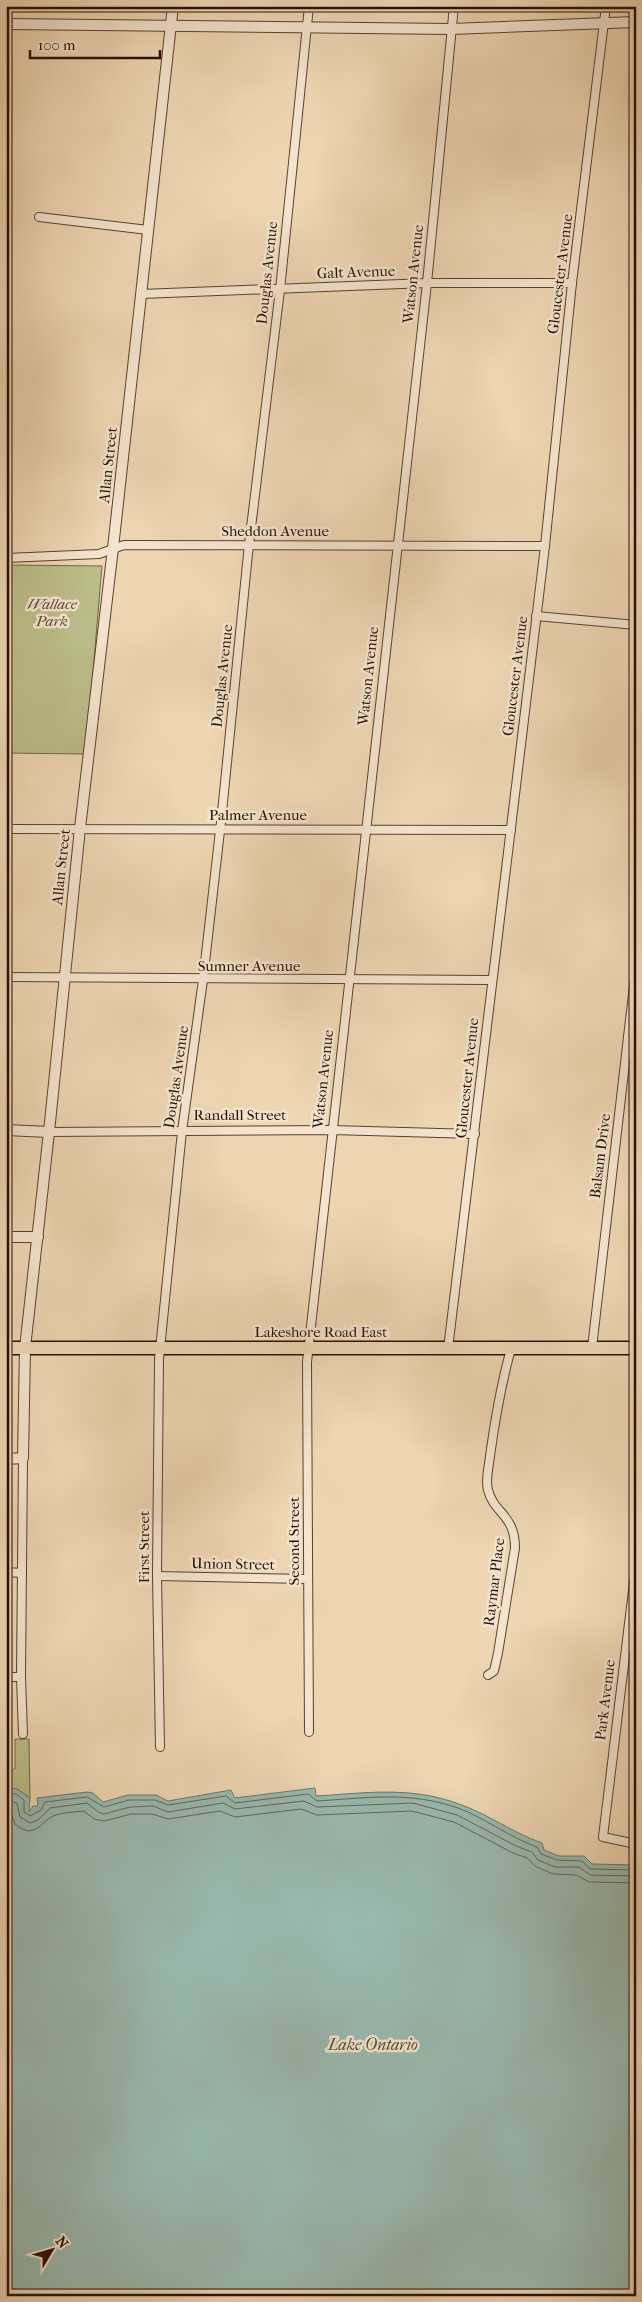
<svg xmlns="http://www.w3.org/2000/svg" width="642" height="2302" font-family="'IM FELL French Canon',serif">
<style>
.green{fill:#bbbd8a;stroke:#726647}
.water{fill:#99b9af;stroke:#6d756b}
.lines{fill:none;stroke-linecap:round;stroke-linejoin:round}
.shore{stroke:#62645a;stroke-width:1}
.minor-casing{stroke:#5b4030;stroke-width:10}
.tertiary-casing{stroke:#5b4030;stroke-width:12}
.primary-casing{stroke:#2a0e04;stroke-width:15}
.minor{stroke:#f4e4ce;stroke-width:8}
.tertiary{stroke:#f4e4ce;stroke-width:10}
.primary{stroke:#eed6b3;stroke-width:12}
.labels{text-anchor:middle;stroke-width:5;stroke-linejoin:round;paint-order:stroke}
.street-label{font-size:15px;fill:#2a0e04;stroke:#f4e4ce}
.park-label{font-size:15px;font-style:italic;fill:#5d4b33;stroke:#f4e4ce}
.water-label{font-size:16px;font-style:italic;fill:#514a40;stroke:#f4e4ce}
</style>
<rect width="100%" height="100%" fill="#eed6b3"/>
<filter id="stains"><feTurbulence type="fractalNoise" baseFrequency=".004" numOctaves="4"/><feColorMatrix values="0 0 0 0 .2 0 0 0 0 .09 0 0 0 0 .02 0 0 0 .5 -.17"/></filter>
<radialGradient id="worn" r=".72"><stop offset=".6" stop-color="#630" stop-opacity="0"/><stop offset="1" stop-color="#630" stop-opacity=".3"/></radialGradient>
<g class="green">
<polygon points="6,565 102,566 86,754 6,753"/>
<polygon points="15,1739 29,1739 30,1798 17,1789 6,1788 6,1770 15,1769"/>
</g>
<path class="water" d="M6 1788 17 1789 30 1798 29 1812 33 1806H38L37 1798 87 1792 93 1793 103 1802 128 1795H156L168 1801 231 1790 235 1798 315 1788 316 1796C367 1793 410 1786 459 1804 488 1814 513 1833 542 1843L544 1850 559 1856H584L592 1864 636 1865V2296H6Z"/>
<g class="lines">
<g class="shore">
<path d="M6 1793 16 1794 24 1800V1812L30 1816 41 1810 45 1802 87 1797 104 1807 129 1800H155L168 1805 226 1796 235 1803 308 1794 317 1801C367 1798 409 1791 458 1808 485 1818 509 1837 537 1847L541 1854 557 1860 582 1861 590 1869 636 1870"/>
<polyline points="6,1800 17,1803 20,1817 30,1823 38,1820 50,1808 87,1803 98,1812 104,1814 130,1807 153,1806 168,1812 223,1803 235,1809 304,1801 317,1807 413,1803 457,1815 516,1846 532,1852 538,1860 555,1867 579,1867 590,1875 636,1876"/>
<path d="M6 1807 10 1809 15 1824C36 1842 41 1819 56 1815 65 1812 75 1812 84 1811L94 1819 104 1821 131 1814H152L168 1819 220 1811 235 1817 301 1809 317 1815 412 1811 454 1822 513 1853 527 1858 535 1866 553 1874 576 1875 589 1882 636 1883"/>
</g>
<defs>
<g id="minor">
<polyline points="39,217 148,230"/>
<polyline points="141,294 427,283 572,283"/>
<polyline points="6,558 99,554 124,545 545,546"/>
<polyline points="536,616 636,625"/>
<polyline points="6,829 511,830"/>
<polyline points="6,977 492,980"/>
<polyline points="49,1132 332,1130 475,1134"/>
<polyline points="592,1348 636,968"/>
<polyline points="448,1349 545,546 572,283 606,6"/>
<polyline points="636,1566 603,1837 636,1844"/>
<polyline points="6,1572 22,1573"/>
<polyline points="157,1576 308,1579"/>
<path d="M488 1675 494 1671 498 1653 515 1548C515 1514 494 1514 488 1490 485 1479 489 1467 490 1456 495 1420 501 1384 511 1349"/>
<polyline points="6,1677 21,1677"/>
<polyline points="309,1732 307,1362 427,283 454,6"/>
<polyline points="23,1734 21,1677 23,1458"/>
<polyline points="160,1747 157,1576 159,1359 182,1131 203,980 221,822 249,544 280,290 309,6"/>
</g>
<g id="tertiary">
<polyline points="6,24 451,29 636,22"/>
<polyline points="6,1130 49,1132"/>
<polyline points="6,1237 38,1237"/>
<polyline points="6,1459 23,1458 25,1348 49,1132 80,828 113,548 173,6"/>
</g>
<polyline id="primary" points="6,1348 636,1348"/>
</defs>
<use href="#minor" class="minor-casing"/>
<use href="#tertiary" class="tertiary-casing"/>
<use href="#primary" class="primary-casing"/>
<use href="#minor" class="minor"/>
<use href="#tertiary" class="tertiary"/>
<use href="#primary" class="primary"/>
</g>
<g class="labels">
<g class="street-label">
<text transform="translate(356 272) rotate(-2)" y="5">Galt Avenue</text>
<text transform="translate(267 273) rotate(-84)" y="5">Douglas Avenue</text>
<text transform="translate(413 274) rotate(-84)" y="5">Watson Avenue</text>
<text transform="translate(560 274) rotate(-83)" y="5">Gloucester Avenue</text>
<text transform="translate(108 465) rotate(-84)" y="5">Allan Street</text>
<text x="275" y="536">Sheddon Avenue</text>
<text transform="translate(222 676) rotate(-84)" y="5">Douglas Avenue</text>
<text transform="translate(368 676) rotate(-84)" y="5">Watson Avenue</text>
<text transform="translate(515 676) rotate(-83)" y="5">Gloucester Avenue</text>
<text x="258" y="820">Palmer Avenue</text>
<text transform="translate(61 867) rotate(-84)" y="5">Allan Street</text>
<text x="249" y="971">Sumner Avenue</text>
<text transform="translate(176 1077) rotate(-82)" y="5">Douglas Avenue</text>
<text transform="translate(467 1078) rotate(-84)" y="5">Gloucester Avenue</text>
<text transform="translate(323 1079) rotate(-84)" y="5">Watson Avenue</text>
<text x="240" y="1120">Randall Street</text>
<text transform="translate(600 1156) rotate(-83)" y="5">Balsam Drive</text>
<text x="321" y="1337">Lakeshore Road East</text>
<text transform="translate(294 1541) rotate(-90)" y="5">Second Street</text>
<text transform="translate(144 1547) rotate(-90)" y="5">First Street</text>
<text transform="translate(233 1564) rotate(1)" y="5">Union Street</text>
<text transform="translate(494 1582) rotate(-83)" y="5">Raymar Place</text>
<text transform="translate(605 1700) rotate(-83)" y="5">Park Avenue</text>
</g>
<g class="park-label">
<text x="52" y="609">Wallace<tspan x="52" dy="17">Park</tspan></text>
</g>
<g class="water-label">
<text x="373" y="2050">Lake Ontario</text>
</g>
</g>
<rect width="642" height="2302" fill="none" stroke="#eed6b3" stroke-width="25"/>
<rect x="8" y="8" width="627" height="2287" fill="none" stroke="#2a0e04" stroke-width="2.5"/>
<rect x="12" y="12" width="617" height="2277" fill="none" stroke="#2a0e04"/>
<g transform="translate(52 2250) rotate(52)" stroke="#f4e4ce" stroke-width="4" paint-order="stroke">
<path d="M0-4L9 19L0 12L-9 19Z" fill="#2a0e04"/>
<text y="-8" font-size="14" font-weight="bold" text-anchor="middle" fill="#2a0e04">N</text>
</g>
<path d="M30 50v8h130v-8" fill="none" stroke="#2a0e04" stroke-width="2.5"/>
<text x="38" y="50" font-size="15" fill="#2a0e04" stroke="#f4e4ce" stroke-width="4" paint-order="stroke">100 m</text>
<rect width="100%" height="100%" filter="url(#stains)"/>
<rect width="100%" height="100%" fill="url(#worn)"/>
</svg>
